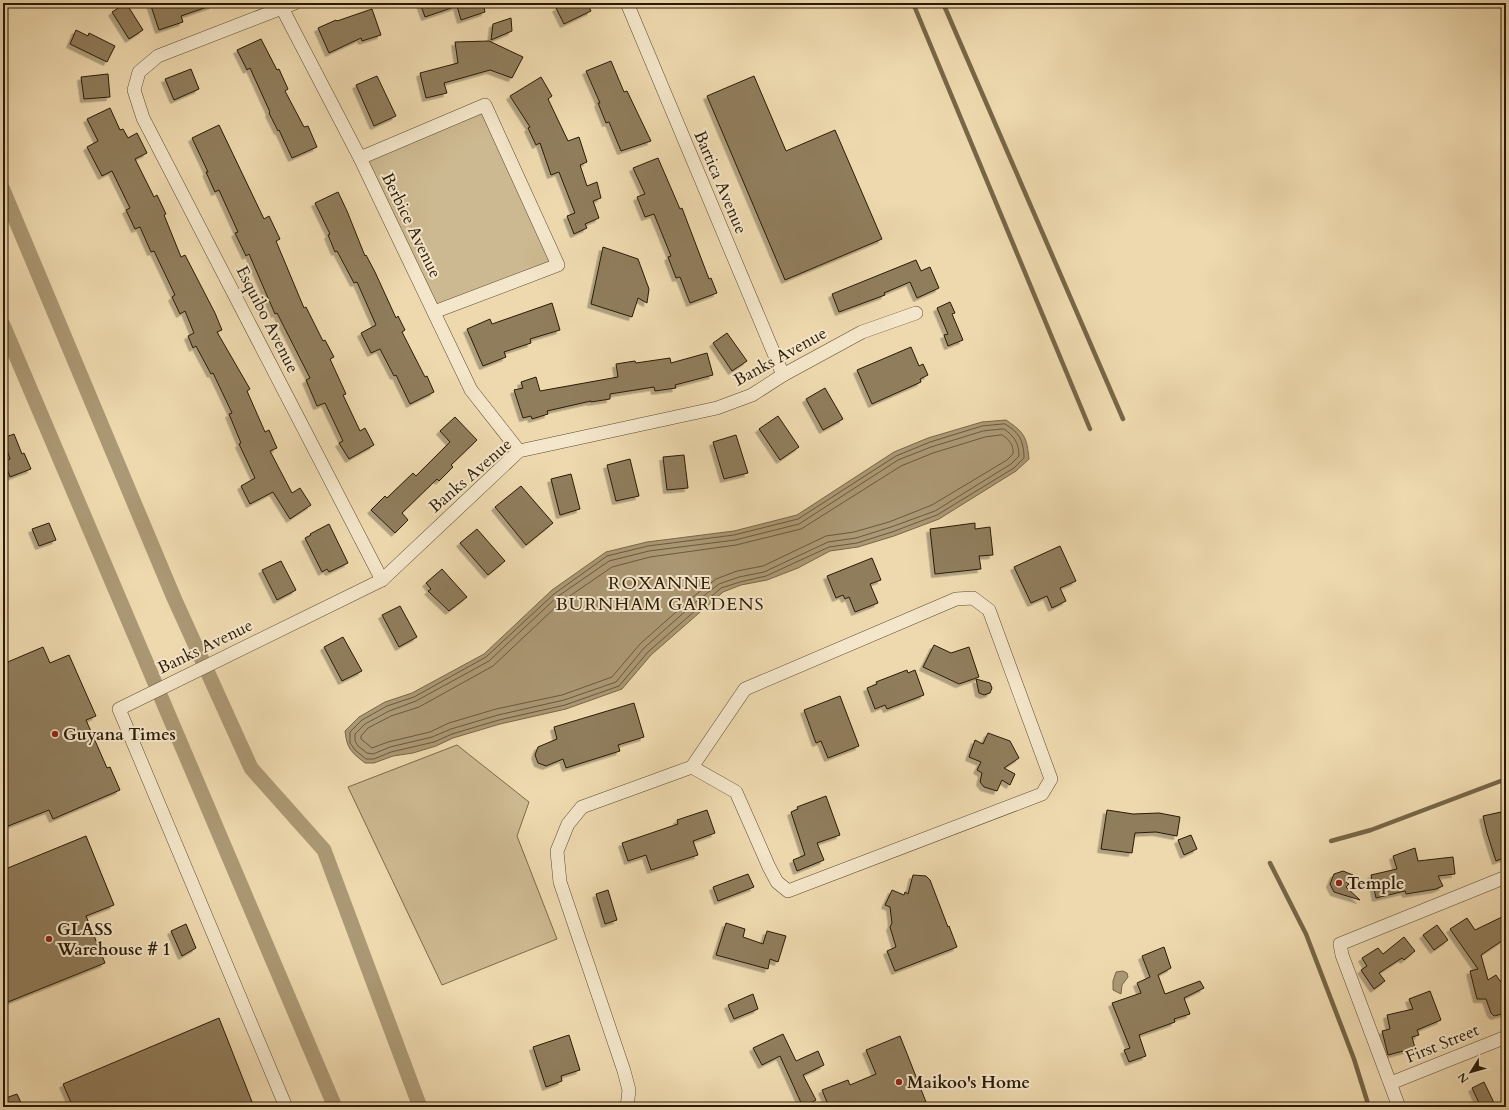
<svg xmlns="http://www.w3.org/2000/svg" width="1509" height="1110" font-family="Cardo,serif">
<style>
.green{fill:#cdb991;stroke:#7c6a4a}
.water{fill:#ab9874;stroke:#776647}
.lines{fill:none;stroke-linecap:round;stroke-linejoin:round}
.shore{stroke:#6a593c;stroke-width:1}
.stream{stroke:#776647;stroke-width:4.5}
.canal{stroke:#ab9874;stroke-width:15}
.building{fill:#907d5c;stroke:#2a1a04;filter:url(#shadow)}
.minor-casing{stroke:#5b4a2e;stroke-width:14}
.minor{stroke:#f4e6ca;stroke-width:13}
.poi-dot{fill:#8f2418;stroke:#f4e6ca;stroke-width:1.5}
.labels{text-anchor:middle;stroke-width:4;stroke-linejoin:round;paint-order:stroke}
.street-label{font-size:17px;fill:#2a1a04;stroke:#f4e6ca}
.poi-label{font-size:17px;font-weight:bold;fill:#2a1a04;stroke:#f4e6ca;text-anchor:start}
.neighbourhood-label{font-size:18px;letter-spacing:1px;fill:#2a1a04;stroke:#f4e6ca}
</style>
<defs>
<filter id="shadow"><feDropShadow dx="-3.5" dy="3.5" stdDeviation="0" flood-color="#0004"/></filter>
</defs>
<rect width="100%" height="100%" fill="#eed9ae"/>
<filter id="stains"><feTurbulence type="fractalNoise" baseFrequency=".005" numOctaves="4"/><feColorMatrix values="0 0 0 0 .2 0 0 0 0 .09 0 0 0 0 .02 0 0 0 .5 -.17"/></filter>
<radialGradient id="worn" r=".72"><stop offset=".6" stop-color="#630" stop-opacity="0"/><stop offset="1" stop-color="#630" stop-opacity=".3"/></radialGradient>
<g class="green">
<polygon points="485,105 558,265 434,312 360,158"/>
<polygon points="457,745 529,802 517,836 557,939 442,985 348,787"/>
</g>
<g class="water">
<path d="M1006 420C1024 432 1027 437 1029 459L1016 471 939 519 894 536 858 547 830 551 798 568 767 580 741 585 723 592 651 655 622 689 566 709 500 724 453 738 436 746 413 753 393 756 374 763H365C351 752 347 749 345 731L359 717 385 702 412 693 484 654 552 590 606 552 647 542 734 531 797 515 894 452 928 438 982 422Z"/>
<polygon points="1123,971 1127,973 1128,977 1122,985 1121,994 1113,990 1113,981 1116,972"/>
</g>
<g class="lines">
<g class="shore">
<path d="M1005 424C1019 432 1024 441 1024 458L1014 468 937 515 892 532 857 543 829 547 766 576 740 582 721 588 648 652 619 686 565 705 499 720 452 734 434 742 391 752 374 759H366L355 750 350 743V732L362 720 387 706 414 697 486 657 554 594 607 556 648 546 734 535 798 519 896 456 930 442 982 426Z"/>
<path d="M1004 429C1014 436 1019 443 1019 456L1011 464 935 511 891 527 856 538 828 542 764 572 739 577 719 584 697 601 644 648 616 682 564 700 498 715 451 729 432 737 390 747 373 754 367 753 358 746 355 741V734L365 724 389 711 416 701 489 661 557 597 609 561 649 551 735 540 799 524 898 460 931 447 983 431Z"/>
<path d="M1002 435C1009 439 1014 445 1013 454L1007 460 932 505 889 522 854 532 826 536 763 566 737 571 716 579 693 597 640 644 612 677 562 695 496 709 449 723 430 732 388 742 372 748 361 739V736L368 728 391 716 419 707 493 666 561 602 612 567 650 557 736 545 801 529 901 466 933 453 985 437Z"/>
</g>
<g class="stream">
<polyline points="913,3 1090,429"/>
<polyline points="943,3 1123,419"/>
<polyline points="1331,841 1371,830 1506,779"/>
<polyline points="1270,863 1306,934 1354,1059 1369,1107"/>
</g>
<g class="canal">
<polyline points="3,190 174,598 251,768 324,850 420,1107"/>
<polyline points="3,325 335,1107"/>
</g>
</g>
<g class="building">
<polygon points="126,3 143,30 129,39 112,12"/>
<polygon points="150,3 213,3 213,5 181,16 183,22 159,30"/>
<polygon points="420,3 483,3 485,12 461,20 457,6 425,17"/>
<polygon points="567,3 587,3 591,11 564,24 556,8"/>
<polygon points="372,9 381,35 362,41 361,38 329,53 318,28 336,20 337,21"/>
<polygon points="511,18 512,31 491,40 493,24"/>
<polygon points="76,30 88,36 89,33 115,46 107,62 70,44"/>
<polygon points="261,39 277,70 279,69 288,89 285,91 304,127 308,126 317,147 292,158 279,130 278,131 269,113 270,112 250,68 247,70 237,50"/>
<polygon points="489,41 523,57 512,78 490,70 444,83 447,93 426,98 420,73 458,63 455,42"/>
<polygon points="611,61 624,92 627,91 651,141 621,151 609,122 606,123 598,103 600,103 586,71"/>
<polygon points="191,69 199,89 174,100 165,79"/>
<polygon points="108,74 110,97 84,99 81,77"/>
<polygon points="377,76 396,116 374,126 356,85"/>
<polygon points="754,76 786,151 835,130 882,239 785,280 707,96"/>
<polygon points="541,77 552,96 548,99 568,141 579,137 587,162 580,165 587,186 597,182 601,198 593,201 599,218 585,224 587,228 574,234 567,216 575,213 559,172 551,175 540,143 536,145 528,128 530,127 510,96"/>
<polygon points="110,108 120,130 123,129 128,138 137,133 147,153 135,159 154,197 157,195 166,214 164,215 181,257 185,255 215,313 222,330 217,332 250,389 247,391 265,432 269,430 277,448 270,451 292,493 300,488 311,505 290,519 273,492 250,504 241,486 255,478 239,444 241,443 229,414 232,413 213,373 211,374 196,346 193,348 188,336 194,333 185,311 180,314 172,297 175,295 154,251 151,252 140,227 135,229 126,210 130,208 112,171 102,176 87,147 98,141 87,119"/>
<polygon points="219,125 264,219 269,216 280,239 276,241 304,308 306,307 323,341 325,340 334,357 330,359 346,394 343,395 360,431 365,428 374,445 349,459 339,443 343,441 325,403 317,406 306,380 310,378 277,313 275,314 249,254 246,256 235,233 238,232 219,190 215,192 206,172 208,172 192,138"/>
<polygon points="658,158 680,209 682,208 709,279 711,278 717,293 690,303 680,277 676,278 668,257 671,256 654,214 645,217 637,197 645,194 633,168"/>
<polygon points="338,192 347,211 365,256 366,255 375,272 396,318 398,316 405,330 402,332 425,377 427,376 434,392 410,404 396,375 394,376 380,349 371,353 361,333 376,325 357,282 354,283 337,251 335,252 328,235 330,234 315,203"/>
<polygon points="603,247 638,259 649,289 647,303 638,298 632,317 591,304"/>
<polygon points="916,260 921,271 930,267 939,288 917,298 910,282 884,293 885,295 839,312 832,294"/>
<polygon points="950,302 955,313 952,314 963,340 948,346 944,335 948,334 937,308"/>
<polygon points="552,303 560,330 530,339 531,343 504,352 506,357 483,366 467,329 490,319 492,324"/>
<polygon points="727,333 747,361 732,371 713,343"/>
<polygon points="911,347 919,366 923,364 928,375 920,379 921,382 872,404 857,370"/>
<polygon points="707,353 713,375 675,385 676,388 655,391 654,387 610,394 610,399 591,402 591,401 547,411 548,414 532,419 531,416 523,418 514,390 523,388 521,382 536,377 540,391 618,377 616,364 635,361 636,363 670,358 671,363"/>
<polygon points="825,388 843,419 823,430 806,399"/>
<polygon points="778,416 799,447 780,460 759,429"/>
<polygon points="455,417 477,440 451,465 453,467 439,481 437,479 402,513 408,520 395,533 371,510 385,496 387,498 413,473 416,476 450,442 440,431"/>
<polygon points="14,434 22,454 24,453 31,469 10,477 4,461 10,459 3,438"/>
<polygon points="736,435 748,473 724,479 713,442"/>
<polygon points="684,455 688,488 667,490 663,457"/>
<polygon points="630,459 639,496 616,501 607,465"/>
<polygon points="571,474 580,509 560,515 551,479"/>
<polygon points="521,486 553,523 526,545 495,507"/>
<polygon points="49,523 56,540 39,546 32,529"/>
<polygon points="975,523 975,529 990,527 993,555 979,556 981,569 935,574 930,529"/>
<polygon points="329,524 348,563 329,572 327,569 322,572 305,538 311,535 310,534"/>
<polygon points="477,529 505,561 488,575 460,543"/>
<polygon points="1060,546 1076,581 1060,588 1066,601 1052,608 1047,596 1031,603 1014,567"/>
<polygon points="872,558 881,580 870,584 878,603 855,612 849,597 845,599 843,595 836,598 827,576"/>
<polygon points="281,561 296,590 277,600 262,570"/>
<polygon points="442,569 467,597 449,611 428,591 431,589 426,583"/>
<polygon points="400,606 417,637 399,647 382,615"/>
<polygon points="343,637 362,671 342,681 324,647"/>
<polygon points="934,645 951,653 969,647 979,677 959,684 923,667"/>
<polygon points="43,647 50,663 69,655 96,716 86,720 107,768 110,767 120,790 53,819 49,810 3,828 3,664"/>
<polygon points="907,670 908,673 915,670 924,695 887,709 885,705 875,709 867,688 877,684 876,682"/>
<polygon points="976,679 990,683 992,688 990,693 984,695 979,693"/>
<polygon points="840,696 859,746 828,758 821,741 816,743 804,710"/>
<polygon points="634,703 644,737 618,745 620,751 566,768 563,759 546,766 538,763 535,755 538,747 557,739 554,727"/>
<polygon points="988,733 1010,741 1019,758 1004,768 1015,774 1010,785 1002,780 997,791 984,787 980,782 982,773 977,770 981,762 969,757 975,740 983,744"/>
<polygon points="826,796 840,835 817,843 824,860 797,871 793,860 805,855 791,812 798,809 797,807"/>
<polygon points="707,810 715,833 693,841 698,855 651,870 646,855 628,861 622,843 678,824 677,820"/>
<polygon points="1107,810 1133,814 1159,813 1180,817 1177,836 1156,832 1135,833 1132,853 1101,849"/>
<polygon points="1501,812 1506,838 1506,857 1496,861 1487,833 1483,816"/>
<polygon points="1191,835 1197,849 1184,855 1178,840"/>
<polygon points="86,836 114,905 86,916 105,963 3,1004 3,870"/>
<polygon points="1415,848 1418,861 1453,857 1455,874 1438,876 1443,886 1436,889 1406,894 1405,891 1376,898 1371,875 1397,869 1393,856"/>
<polygon points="1343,871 1353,875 1346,882 1349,884 1346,887 1360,900 1334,892 1330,884 1334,874"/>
<polygon points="748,874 754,887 718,901 713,887"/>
<polygon points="913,875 926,876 930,880 948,927 949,926 957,947 895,971 887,951 896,947 890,927 892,923 890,907 885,905 892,890 904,895 905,892 908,894"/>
<polygon points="608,890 617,920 605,924 596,894"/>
<polygon points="1506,915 1506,938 1481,955 1488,980 1496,975 1500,981 1506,979 1506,1013 1494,1016 1491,1013 1486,999 1477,999 1470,971 1478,969 1450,929 1467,918 1475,930"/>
<polygon points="726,923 745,929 743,937 763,944 767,931 786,936 778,962 770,959 768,969 716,955"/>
<polygon points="186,924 196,948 182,956 171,931"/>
<polygon points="1437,925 1448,940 1434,950 1423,935"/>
<polygon points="1404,937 1415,951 1404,960 1402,958 1379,973 1385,981 1374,989 1361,970 1367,966 1362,958 1378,948 1383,954"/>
<polygon points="1164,947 1171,968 1158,975 1165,994 1200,981 1204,988 1184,998 1190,1014 1174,1019 1175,1022 1139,1035 1146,1056 1129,1062 1124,1050 1130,1048 1112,1003 1141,993 1137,983 1150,977 1142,956"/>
<polygon points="1430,991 1441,1020 1417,1030 1419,1035 1412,1037 1415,1048 1388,1055 1382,1031 1390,1029 1387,1015 1413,1009 1409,999"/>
<polygon points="753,994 758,1009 734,1019 728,1005"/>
<polygon points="219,1018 254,1107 73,1107 63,1084"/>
<polygon points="783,1034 796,1061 818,1051 824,1065 803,1075 816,1100 803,1107 780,1056 762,1065 753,1048"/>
<polygon points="569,1035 580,1070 561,1076 562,1081 546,1087 533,1047"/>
<polygon points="900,1036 928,1107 829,1107 822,1090 848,1080 850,1085 876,1074 866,1050"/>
<polygon points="1484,1082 1496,1107 1481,1107 1472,1088"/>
<polygon points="17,1094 23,1107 3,1107 3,1099"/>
</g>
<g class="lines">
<defs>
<g id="minor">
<polyline points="295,3 158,56 139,72 134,90 143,118 382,580"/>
<polyline points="627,3 783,375"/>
<polyline points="282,8 360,158 471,390 519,451"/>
<polyline points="360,158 485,105 558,265 434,312"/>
<polyline points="1391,1083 1506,1037"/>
<polyline points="286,1107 119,709 382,580 519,451 717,408 752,395 783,375 862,332 916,313"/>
<polyline points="627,1107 629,1090 624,1071 560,882 557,851 568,824 582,807 692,767 745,689 956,599 973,598 989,610 1051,779 1042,794 788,891 777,882 769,867 736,792 692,767"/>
<polyline points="1399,1107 1342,955 1340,944 1506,877"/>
</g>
</defs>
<use href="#minor" class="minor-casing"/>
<use href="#minor" class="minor"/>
</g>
<g class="poi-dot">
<circle cx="55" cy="734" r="4"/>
<circle cx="1339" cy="883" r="4"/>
<circle cx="49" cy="939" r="4"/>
<circle cx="899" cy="1082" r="4"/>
</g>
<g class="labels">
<g class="street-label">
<text transform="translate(721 182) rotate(67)" y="6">Bartica Avenue</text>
<text transform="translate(412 225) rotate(64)" y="6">Berbice Avenue</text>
<text transform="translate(268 319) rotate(63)" y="6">Esquibo Avenue</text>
<text transform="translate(780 356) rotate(-29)" y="6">Banks Avenue</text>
<text transform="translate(470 475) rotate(-41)" y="6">Banks Avenue</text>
<text transform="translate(205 646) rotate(-26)" y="6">Banks Avenue</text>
<text transform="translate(1442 1043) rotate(-22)" y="6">First Street</text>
</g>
<g class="poi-label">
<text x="63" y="740">Guyana Times</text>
<text x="1347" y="889">Temple</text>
<text x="57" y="935">GLASS<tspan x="57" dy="20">Warehouse # 1</tspan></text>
<text x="907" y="1088">Maikoo's Home</text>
</g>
<g class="neighbourhood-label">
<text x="660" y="589">ROXANNE<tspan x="660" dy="21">BURNHAM GARDENS</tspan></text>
</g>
</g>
<rect width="1509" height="1110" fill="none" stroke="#eed9ae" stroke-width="16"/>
<rect x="4" y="4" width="1501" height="1102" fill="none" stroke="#2a1a04" stroke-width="2"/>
<rect x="8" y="8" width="1493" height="1094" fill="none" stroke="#2a1a04"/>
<g transform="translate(1471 1072) rotate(233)" stroke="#f4e6ca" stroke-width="3" paint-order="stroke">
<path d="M0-3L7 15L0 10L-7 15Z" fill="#2a1a04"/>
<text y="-6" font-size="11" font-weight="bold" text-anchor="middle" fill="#2a1a04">N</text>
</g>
<rect width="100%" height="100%" filter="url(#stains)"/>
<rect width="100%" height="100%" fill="url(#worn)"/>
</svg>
